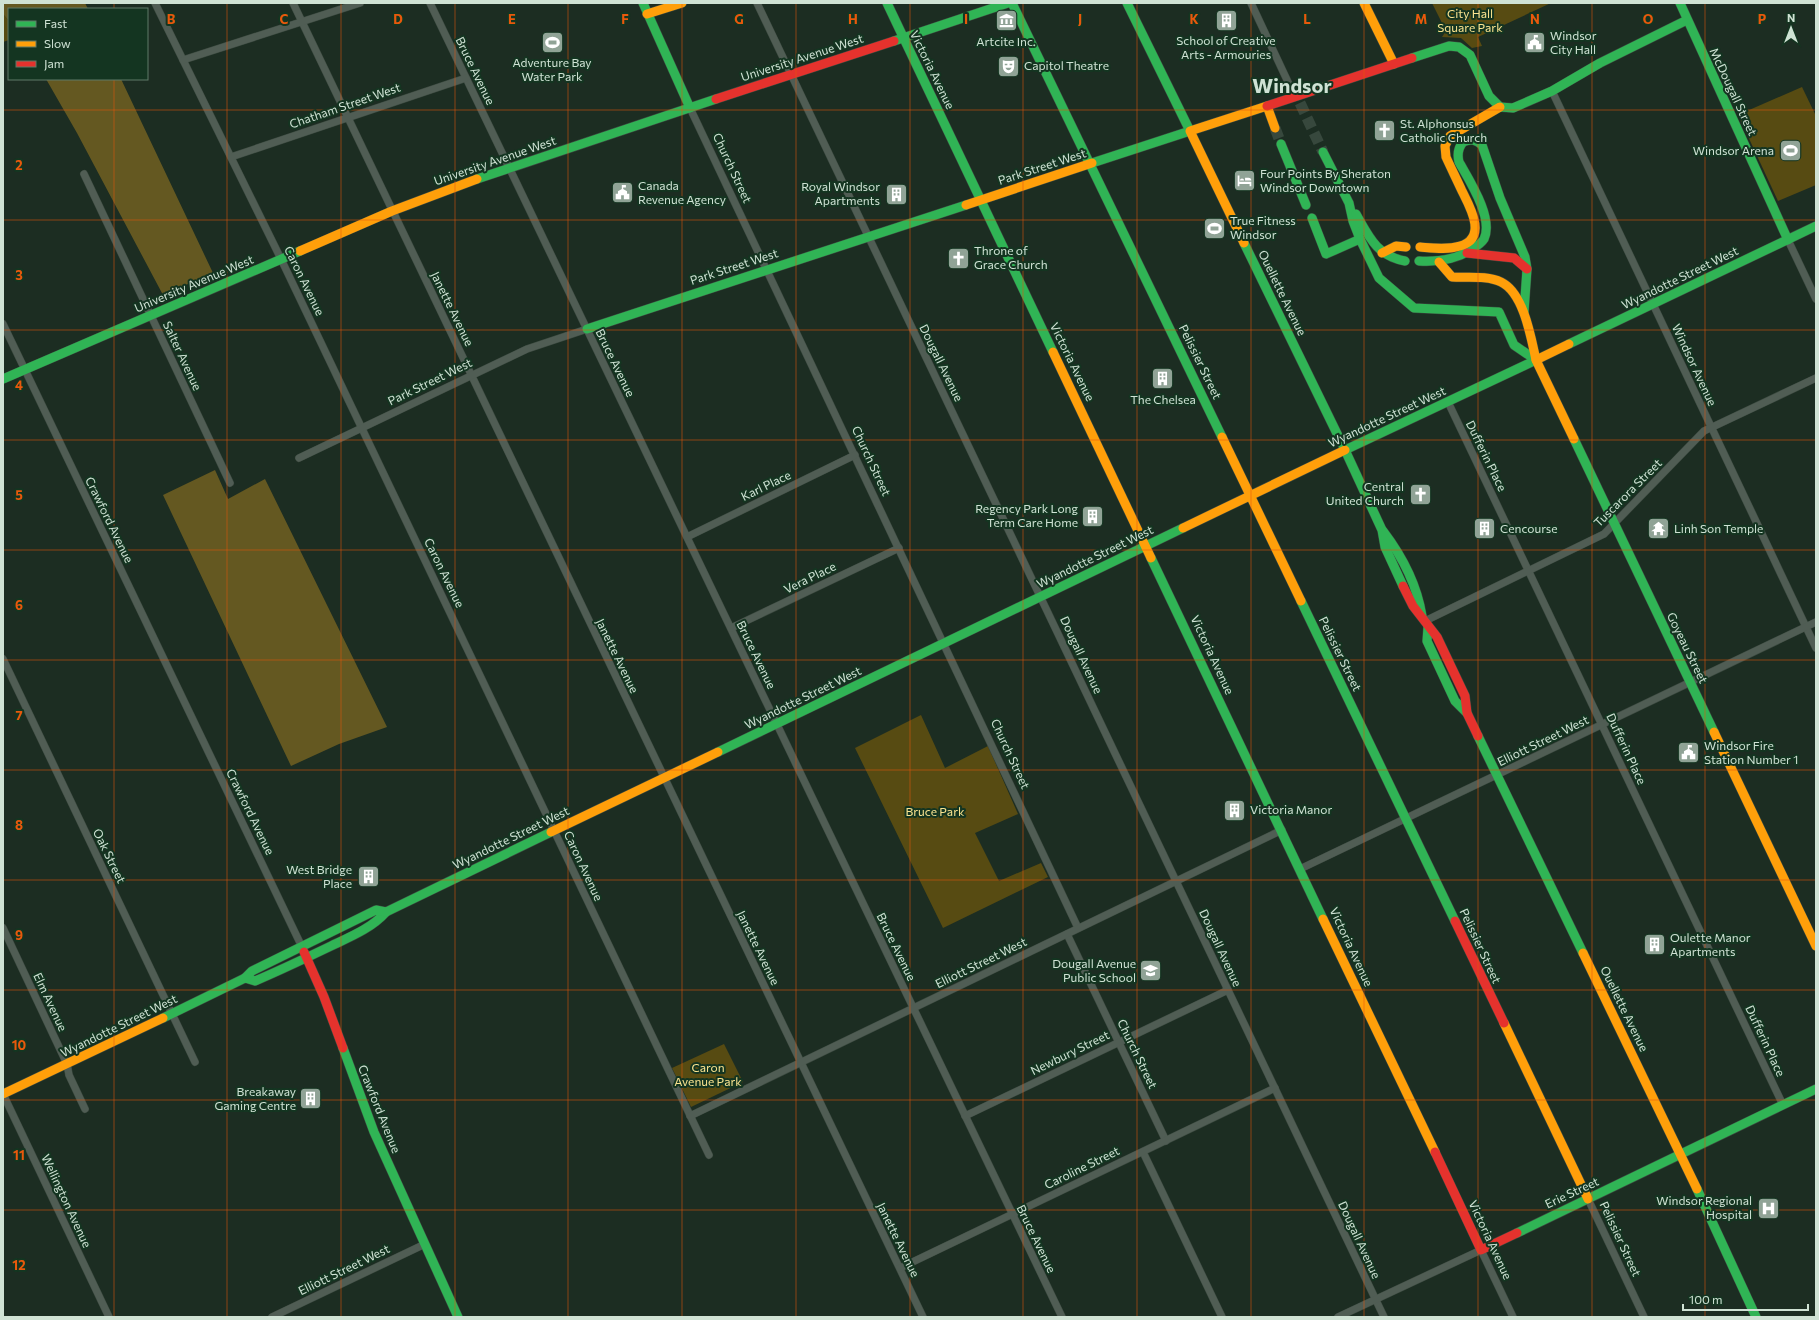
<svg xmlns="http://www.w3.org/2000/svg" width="1819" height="1320" font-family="Commissioner,sans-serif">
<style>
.green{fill:#574b12}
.forest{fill:#645821}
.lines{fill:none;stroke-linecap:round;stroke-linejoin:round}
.primary-tunnel{stroke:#37483d;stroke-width:11;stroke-dasharray:11 5.5;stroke-linecap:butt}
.street-casing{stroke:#3c4a40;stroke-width:8}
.fast-casing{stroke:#3c4a40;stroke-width:10}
.slow-casing{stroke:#3c4a40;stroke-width:10}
.jam-casing{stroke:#3c4a40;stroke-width:10}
.street{stroke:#505d54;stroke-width:7}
.fast{stroke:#30b455;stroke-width:9}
.slow{stroke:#ff9f0a;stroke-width:9}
.jam{stroke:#e5322d;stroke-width:9}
.grid{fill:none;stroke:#e8590c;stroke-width:1;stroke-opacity:0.55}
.labels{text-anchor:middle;stroke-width:4;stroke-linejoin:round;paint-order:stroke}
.park-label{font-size:12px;fill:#fbe490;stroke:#143521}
.poi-label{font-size:12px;fill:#cfe2d4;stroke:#143521;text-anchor:start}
.street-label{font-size:12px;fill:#cfe2d4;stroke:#143521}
.town-label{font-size:20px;font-weight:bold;fill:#cfe2d4;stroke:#143521}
.grid-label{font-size:13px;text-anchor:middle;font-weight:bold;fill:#e8590c;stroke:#143521;stroke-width:4;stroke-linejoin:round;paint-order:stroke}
</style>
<rect width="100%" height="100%" fill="#1c2d22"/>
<g class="green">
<polygon points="1432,3 1551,3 1478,37 1482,46 1472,48 1461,38 1442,37 1446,31"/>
<polygon points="3,14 9,21 9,40 3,42"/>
<polygon points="1802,87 1816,116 1816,185 1778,201 1739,117 1740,114"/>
<polygon points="921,715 945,768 988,746 1018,814 975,833 999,881 1041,863 1048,877 943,928 855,748"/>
<polygon points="724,1044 743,1082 691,1107 672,1068"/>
</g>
<g class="forest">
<polygon points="10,3 85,3 88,9 9,9 9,21 3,14 3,4"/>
<polygon points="46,79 121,79 213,273 163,295 77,133"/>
<polygon points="215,470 228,499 265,479 387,727 339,744 291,766 163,495"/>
</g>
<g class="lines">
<g class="primary-tunnel">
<polyline points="1293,88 1323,152"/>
<polyline points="1275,128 1281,144"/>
</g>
<defs>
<g id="street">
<polyline points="155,3 281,259 709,1155"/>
<polyline points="293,3 923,1317"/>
<polyline points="430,3 1062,1317"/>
<polyline points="757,3 1384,1317"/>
<polyline points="1251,3 1295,97"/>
<polyline points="183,60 360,3"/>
<polyline points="1552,91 1816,648"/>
<polyline points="690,108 1078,928"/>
<polyline points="231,157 466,78"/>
<polyline points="84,174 230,483"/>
<polyline points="1788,240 1816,299"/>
<polyline points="3,324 302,947"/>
<polyline points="1448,402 1783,1105"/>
<polyline points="299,458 527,349 587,329"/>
<polyline points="687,537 855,455"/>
<polyline points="1425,621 1604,534 1704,431 1816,378"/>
<polyline points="731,628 899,548"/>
<polyline points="3,659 195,1062"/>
<polyline points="1300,869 1816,622"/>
<polyline points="3,928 67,1064 69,1075 85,1109"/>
<polyline points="1067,934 1166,1141"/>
<polyline points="3,1094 109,1317"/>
<polyline points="690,1116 1282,830"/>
<polyline points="965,1116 1228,990"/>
<polyline points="1143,1152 1222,1317"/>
<polyline points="1588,1199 1644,1317"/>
<polyline points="900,1268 1275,1088"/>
<polyline points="272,1317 425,1244"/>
<polyline points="1338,1317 1481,1250 1513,1317"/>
</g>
<g id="fast">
<polyline points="643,3 690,108"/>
<polyline points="887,3 1053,352"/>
<polyline points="1012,3 1222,437"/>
<polyline points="1680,3 1788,240"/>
<polyline points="894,41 1008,3"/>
<polyline points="1412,58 1449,46 1459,47 1470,55 1489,96 1500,107"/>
<polyline points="1500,107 1513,108 1552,91 1600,63 1687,20"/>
<polyline points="1281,144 1306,205"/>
<polyline points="1323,152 1349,203 1353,221 1360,239 1379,278 1414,308 1499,312 1514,345 1536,360"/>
<polyline points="1092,163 1190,131 1127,3"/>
<polyline points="477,179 716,99"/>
<path d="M1356 214C1369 237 1377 256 1405 261"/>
<polyline points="1312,218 1326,254 1360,239"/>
<polyline points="1244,243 1345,450 1382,530 1385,547 1403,586"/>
<path d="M1419 261C1437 262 1454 260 1469 251 1474 248 1481 244 1484 239 1494 218 1469 180 1459 162 1457 154 1458 148 1463 142 1471 138 1476 140 1482 145L1500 198 1525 257 1527 269 1524 312"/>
<polyline points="587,329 966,205"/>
<polyline points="1569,344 1816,226"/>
<polyline points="3,379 300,251"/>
<polyline points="1574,439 1714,732"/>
<polyline points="1345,450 1536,360"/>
<path d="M1383 531C1402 556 1417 585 1422 616"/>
<polyline points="1151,558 1323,919"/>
<polyline points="1301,601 1455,921"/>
<polyline points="1428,627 1427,641 1455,701 1467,713"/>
<polyline points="1478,736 1583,953"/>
<polyline points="718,752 1183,528"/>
<path d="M245 978 255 981C281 970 306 958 331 946 350 937 372 928 386 912L551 832"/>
<polyline points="163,1018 245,978 252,971 376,910 386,912"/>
<polyline points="343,1048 374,1132 458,1317"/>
<polyline points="1697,1189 1756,1317"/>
<polyline points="1517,1233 1816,1089"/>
</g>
<g id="slow">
<polyline points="1364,3 1394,64"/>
<polyline points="647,14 682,3"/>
<polyline points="966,205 1092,163"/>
<polyline points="1244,243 1190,131 1267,106 1275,128"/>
<path d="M1420 247C1433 248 1448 250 1460 246 1488 238 1470 207 1462 191 1457 180 1451 168 1446 157L1445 146 1450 136 1500 107"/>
<polyline points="300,251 392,211 477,179"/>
<polyline points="1382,253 1396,246 1406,247"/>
<path d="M1439 262 1452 277C1467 278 1487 275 1501 282 1524 293 1531 338 1536 360"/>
<polyline points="1569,344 1536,360 1574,439"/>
<polyline points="1053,352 1151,558"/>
<polyline points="1222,437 1301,601"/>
<polyline points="1183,528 1345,450"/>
<polyline points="1714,732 1816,946"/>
<polyline points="551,832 718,752"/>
<polyline points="1323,919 1435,1152"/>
<polyline points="1583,953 1697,1189"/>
<polyline points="1504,1023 1588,1199"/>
<polyline points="3,1094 163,1018"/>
</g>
<g id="jam">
<polyline points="716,99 894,41"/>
<polyline points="1267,106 1412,58"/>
<polyline points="1467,253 1514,258 1527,269"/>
<polyline points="1403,586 1413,606 1437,637 1465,696 1467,713 1478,736"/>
<polyline points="1455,921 1504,1023"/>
<polyline points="304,952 324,997 343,1048"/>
<polyline points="1435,1152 1481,1250 1517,1233"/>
</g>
</defs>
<use href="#street" class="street-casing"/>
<use href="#fast" class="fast-casing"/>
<use href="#slow" class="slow-casing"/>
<use href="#jam" class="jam-casing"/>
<use href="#street" class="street"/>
<use href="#fast" class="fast"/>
<use href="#slow" class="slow"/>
<use href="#jam" class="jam"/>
</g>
<path class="grid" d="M114 3V9M227 3V1317M341 3V1317M455 3V1317M568 3V1317M682 3V1317M796 3V1317M910 3V1317M1023 3V1317M1137 3V1317M1251 3V1317M1364 3V1317M1478 3V1317M1592 3V1317M1705 3V1317M114 79V1317M3 110H1816M3 220H1816M3 330H1816M3 440H1816M3 550H1816M3 660H1816M3 770H1816M3 880H1816M3 990H1816M3 1100H1816M3 1210H1816"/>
<defs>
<symbol id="building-square" viewBox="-11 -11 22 22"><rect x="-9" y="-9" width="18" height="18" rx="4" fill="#90a396" stroke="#143521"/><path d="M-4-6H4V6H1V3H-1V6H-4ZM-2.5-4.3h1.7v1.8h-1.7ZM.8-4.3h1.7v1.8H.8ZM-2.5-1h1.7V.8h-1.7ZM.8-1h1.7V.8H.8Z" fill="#fff"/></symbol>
<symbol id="museum-square" viewBox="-11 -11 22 22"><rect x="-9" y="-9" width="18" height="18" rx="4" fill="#90a396" stroke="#143521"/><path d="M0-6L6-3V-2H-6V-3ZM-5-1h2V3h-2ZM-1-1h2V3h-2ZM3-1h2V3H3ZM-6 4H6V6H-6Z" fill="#fff"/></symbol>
<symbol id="stadium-square" viewBox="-11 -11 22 22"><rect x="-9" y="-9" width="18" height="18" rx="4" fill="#90a396" stroke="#143521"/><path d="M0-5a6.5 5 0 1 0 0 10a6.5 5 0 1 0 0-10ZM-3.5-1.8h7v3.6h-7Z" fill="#fff"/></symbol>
<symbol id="civic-square" viewBox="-11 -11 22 22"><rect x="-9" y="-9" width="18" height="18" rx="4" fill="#90a396" stroke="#143521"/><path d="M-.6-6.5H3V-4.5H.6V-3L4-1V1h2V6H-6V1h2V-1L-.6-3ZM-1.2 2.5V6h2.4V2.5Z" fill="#fff"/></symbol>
<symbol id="theatre-square" viewBox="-11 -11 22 22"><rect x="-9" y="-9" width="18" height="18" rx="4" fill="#90a396" stroke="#143521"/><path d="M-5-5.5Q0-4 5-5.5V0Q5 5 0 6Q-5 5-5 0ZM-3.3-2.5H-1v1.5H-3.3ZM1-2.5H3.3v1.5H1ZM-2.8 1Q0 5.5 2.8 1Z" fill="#fff"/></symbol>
<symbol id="church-square" viewBox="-11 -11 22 22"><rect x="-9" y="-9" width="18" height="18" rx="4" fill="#90a396" stroke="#143521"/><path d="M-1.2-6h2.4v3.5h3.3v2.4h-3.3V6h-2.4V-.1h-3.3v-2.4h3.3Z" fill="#fff"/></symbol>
<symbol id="hotel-square" viewBox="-11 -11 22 22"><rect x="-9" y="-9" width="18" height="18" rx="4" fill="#90a396" stroke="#143521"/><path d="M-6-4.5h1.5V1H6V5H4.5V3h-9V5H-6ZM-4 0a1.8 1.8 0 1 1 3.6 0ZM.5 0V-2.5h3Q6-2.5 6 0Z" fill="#fff"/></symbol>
<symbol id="temple-square" viewBox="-11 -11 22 22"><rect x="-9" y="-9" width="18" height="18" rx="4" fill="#90a396" stroke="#143521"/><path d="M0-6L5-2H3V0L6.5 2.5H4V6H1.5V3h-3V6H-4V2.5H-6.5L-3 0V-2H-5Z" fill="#fff"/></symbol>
<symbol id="school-square" viewBox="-11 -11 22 22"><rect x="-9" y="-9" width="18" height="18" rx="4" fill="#90a396" stroke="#143521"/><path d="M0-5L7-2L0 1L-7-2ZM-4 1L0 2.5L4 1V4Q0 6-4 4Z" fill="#fff"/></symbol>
<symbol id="hospital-square" viewBox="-11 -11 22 22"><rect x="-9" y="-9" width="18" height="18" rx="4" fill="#90a396" stroke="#143521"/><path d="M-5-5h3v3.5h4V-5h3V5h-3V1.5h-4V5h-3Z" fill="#fff"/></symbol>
</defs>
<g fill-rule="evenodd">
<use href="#building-square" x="1214" y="8" width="25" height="25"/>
<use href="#museum-square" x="994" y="8" width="25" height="25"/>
<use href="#stadium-square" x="540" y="30" width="25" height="25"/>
<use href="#civic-square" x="1522" y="30" width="25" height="25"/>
<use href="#theatre-square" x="996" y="54" width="25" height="25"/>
<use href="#church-square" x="1372" y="118" width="25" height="25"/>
<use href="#stadium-square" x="1778" y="138" width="25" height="25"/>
<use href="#hotel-square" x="1232" y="168" width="25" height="25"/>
<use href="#civic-square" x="610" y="180" width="25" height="25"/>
<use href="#building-square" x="884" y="182" width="25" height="25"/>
<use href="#stadium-square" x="1202" y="216" width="25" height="25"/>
<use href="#church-square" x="946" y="246" width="25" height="25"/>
<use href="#building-square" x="1150" y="366" width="25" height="25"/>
<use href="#church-square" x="1408" y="482" width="25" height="25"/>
<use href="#building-square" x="1080" y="504" width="25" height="25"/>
<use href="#building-square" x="1472" y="516" width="25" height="25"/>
<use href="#temple-square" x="1646" y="516" width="25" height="25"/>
<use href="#civic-square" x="1676" y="740" width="25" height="25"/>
<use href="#building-square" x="1222" y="798" width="25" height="25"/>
<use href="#building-square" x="356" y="864" width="25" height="25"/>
<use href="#building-square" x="1642" y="932" width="25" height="25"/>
<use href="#school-square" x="1138" y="958" width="25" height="25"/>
<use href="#building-square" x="298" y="1086" width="25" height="25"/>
<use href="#hospital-square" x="1756" y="1196" width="25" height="25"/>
</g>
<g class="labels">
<g class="park-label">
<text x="1470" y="18">City Hall<tspan x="1470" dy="14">Square Park</tspan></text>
<text x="935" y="816">Bruce Park</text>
<text x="708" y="1072">Caron<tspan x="708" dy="14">Avenue Park</tspan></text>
</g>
<g class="poi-label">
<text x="1550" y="40">Windsor<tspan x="1550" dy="14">City Hall</tspan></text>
<text x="1226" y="45" text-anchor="middle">School of Creative<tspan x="1226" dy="14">Arts - Armouries</tspan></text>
<text x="1006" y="46" text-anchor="middle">Artcite Inc.</text>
<text x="552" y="67" text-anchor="middle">Adventure Bay<tspan x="552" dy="14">Water Park</tspan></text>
<text x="1024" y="70">Capitol Theatre</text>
<text x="1400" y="128">St. Alphonsus<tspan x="1400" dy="14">Catholic Church</tspan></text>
<text x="1774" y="155" text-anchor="end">Windsor Arena</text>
<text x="1260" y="178">Four Points By Sheraton<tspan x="1260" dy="14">Windsor Downtown</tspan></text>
<text x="638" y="190">Canada<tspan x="638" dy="14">Revenue Agency</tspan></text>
<text x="880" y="191" text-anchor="end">Royal Windsor<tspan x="880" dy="14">Apartments</tspan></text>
<text x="1230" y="225">True Fitness<tspan x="1230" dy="14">Windsor</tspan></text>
<text x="974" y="255">Throne of<tspan x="974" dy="14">Grace Church</tspan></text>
<text x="1163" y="404" text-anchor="middle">The Chelsea</text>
<text x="1404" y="491" text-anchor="end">Central<tspan x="1404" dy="14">United Church</tspan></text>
<text x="1078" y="513" text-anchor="end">Regency Park Long<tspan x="1078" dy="14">Term Care Home</tspan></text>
<text x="1500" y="533">Cencourse</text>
<text x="1674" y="533">Linh Son Temple</text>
<text x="1704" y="750">Windsor Fire<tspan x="1704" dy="14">Station Number 1</tspan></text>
<text x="1250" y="814">Victoria Manor</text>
<text x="352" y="874" text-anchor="end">West Bridge<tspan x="352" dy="14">Place</tspan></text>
<text x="1670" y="942">Oulette Manor<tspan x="1670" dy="14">Apartments</tspan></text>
<text x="1136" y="968" text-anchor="end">Dougall Avenue<tspan x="1136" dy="14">Public School</tspan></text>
<text x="296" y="1096" text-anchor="end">Breakaway<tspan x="296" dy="14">Gaming Centre</tspan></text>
<text x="1752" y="1205" text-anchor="end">Windsor Regional<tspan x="1752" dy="14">Hospital</tspan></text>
</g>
<g class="street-label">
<text transform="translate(802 58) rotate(-18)" y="4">University Avenue West</text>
<text transform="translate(932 70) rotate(64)" y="4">Victoria Avenue</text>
<text transform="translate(475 71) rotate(64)" y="4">Bruce Avenue</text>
<text transform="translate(1733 92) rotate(65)" y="4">McDougall Street</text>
<text transform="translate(345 106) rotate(-19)" y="4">Chatham Street West</text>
<text transform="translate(495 161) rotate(-19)" y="4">University Avenue West</text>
<text transform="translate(1042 167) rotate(-18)" y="4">Park Street West</text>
<text transform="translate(732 168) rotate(65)" y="4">Church Street</text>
<text transform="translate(734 267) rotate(-18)" y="4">Park Street West</text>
<text transform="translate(1680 278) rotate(-26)" y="4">Wyandotte Street West</text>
<text transform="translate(304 281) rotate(64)" y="4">Caron Avenue</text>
<text transform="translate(194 284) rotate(-23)" y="4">University Avenue West</text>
<text transform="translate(1282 293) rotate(64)" y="4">Ouellette Avenue</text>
<text transform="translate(452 309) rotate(64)" y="4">Janette Avenue</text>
<text transform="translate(182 356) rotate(65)" y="4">Salter Avenue</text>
<text transform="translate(1072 362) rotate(64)" y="4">Victoria Avenue</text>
<text transform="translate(1200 362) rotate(64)" y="4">Pelissier Street</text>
<text transform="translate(615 363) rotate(64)" y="4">Bruce Avenue</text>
<text transform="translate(941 363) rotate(64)" y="4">Dougall Avenue</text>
<text transform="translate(1694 365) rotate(65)" y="4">Windsor Avenue</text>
<text transform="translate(430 382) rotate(-26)" y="4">Park Street West</text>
<text transform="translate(1387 417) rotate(-25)" y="4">Wyandotte Street West</text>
<text transform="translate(1486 456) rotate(64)" y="4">Dufferin Place</text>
<text transform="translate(871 461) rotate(65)" y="4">Church Street</text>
<text transform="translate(766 486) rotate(-26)" y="4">Karl Place</text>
<text transform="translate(1628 493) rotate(-45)" y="4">Tuscarora Street</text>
<text transform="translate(109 520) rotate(64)" y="4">Crawford Avenue</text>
<text transform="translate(1095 557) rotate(-26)" y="4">Wyandotte Street West</text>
<text transform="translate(444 573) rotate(64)" y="4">Caron Avenue</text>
<text transform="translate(810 578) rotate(-26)" y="4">Vera Place</text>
<text transform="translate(1687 648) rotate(64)" y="4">Goyeau Street</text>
<text transform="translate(1340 654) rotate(64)" y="4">Pelissier Street</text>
<text transform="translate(756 655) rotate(64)" y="4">Bruce Avenue</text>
<text transform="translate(1081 655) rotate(65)" y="4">Dougall Avenue</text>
<text transform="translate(1212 655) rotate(65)" y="4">Victoria Avenue</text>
<text transform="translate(617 656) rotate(64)" y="4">Janette Avenue</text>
<text transform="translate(803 698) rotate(-26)" y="4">Wyandotte Street West</text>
<text transform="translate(1543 741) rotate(-26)" y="4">Elliott Street West</text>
<text transform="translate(1626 749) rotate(65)" y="4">Dufferin Place</text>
<text transform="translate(1010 754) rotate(65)" y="4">Church Street</text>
<text transform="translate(250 812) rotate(64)" y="4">Crawford Avenue</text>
<text transform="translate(511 838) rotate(-26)" y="4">Wyandotte Street West</text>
<text transform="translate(109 856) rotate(64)" y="4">Oak Street</text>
<text transform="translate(583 866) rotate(65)" y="4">Caron Avenue</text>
<text transform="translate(1480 946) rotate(65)" y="4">Pelissier Street</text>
<text transform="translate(896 947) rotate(64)" y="4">Bruce Avenue</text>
<text transform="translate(1351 947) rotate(65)" y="4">Victoria Avenue</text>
<text transform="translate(758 948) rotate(64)" y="4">Janette Avenue</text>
<text transform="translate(1220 948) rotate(65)" y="4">Dougall Avenue</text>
<text transform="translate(981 963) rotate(-26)" y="4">Elliott Street West</text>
<text transform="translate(50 1002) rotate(65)" y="4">Elm Avenue</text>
<text transform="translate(1624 1009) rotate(64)" y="4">Ouellette Avenue</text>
<text transform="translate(119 1026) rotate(-26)" y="4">Wyandotte Street West</text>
<text transform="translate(1765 1041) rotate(65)" y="4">Dufferin Place</text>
<text transform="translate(1070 1053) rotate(-26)" y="4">Newbury Street</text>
<text transform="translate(1137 1054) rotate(64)" y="4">Church Street</text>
<text transform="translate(379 1109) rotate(68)" y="4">Crawford Avenue</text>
<text transform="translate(1082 1168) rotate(-26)" y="4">Caroline Street</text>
<text transform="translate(1572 1193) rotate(-25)" y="4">Erie Street</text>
<text transform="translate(66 1201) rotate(65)" y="4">Wellington Avenue</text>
<text transform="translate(1036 1239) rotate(64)" y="4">Bruce Avenue</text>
<text transform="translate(1620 1239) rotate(65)" y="4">Pelissier Street</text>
<text transform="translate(898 1240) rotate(64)" y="4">Janette Avenue</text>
<text transform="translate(1359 1240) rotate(65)" y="4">Dougall Avenue</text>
<text transform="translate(1490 1240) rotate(65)" y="4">Victoria Avenue</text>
<text transform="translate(344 1270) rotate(-26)" y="4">Elliott Street West</text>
</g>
<g class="town-label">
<text x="1292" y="93">Windsor</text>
</g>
</g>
<g class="grid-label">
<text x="171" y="24">B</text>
<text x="284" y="24">C</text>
<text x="398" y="24">D</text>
<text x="512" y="24">E</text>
<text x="625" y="24">F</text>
<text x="739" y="24">G</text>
<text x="853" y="24">H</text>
<text x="966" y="24">I</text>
<text x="1080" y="24">J</text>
<text x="1194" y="24">K</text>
<text x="1307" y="24">L</text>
<text x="1421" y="24">M</text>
<text x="1535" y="24">N</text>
<text x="1648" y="24">O</text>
<text x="1762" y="24">P</text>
<text x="19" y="170">2</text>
<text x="19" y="280">3</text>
<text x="19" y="390">4</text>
<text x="19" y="500">5</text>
<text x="19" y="610">6</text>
<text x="19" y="720">7</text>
<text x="19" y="830">8</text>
<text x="19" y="940">9</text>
<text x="19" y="1050">10</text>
<text x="19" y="1160">11</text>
<text x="19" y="1270">12</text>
</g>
<rect width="1819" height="1320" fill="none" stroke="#cfe2d4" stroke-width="8"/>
<rect x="8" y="8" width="140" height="72" fill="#143521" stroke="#5f7a69"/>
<rect x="16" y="21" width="20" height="6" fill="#30b455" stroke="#5f7a69"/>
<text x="44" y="28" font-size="12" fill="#cfe2d4">Fast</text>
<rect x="16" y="41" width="20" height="6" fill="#ff9f0a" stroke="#5f7a69"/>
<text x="44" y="48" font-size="12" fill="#cfe2d4">Slow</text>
<rect x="16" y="61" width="20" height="6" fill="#e5322d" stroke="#5f7a69"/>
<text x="44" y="68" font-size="12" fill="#cfe2d4">Jam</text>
<g transform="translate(1791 28)" stroke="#143521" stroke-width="3" paint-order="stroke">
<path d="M0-3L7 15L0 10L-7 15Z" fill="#cfe2d4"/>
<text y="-6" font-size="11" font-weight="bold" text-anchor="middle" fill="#cfe2d4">N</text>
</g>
<path d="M1683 1304v6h125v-6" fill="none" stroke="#cfe2d4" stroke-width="2"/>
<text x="1689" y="1304" font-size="12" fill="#cfe2d4" stroke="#143521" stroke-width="3" paint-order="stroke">100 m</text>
</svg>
